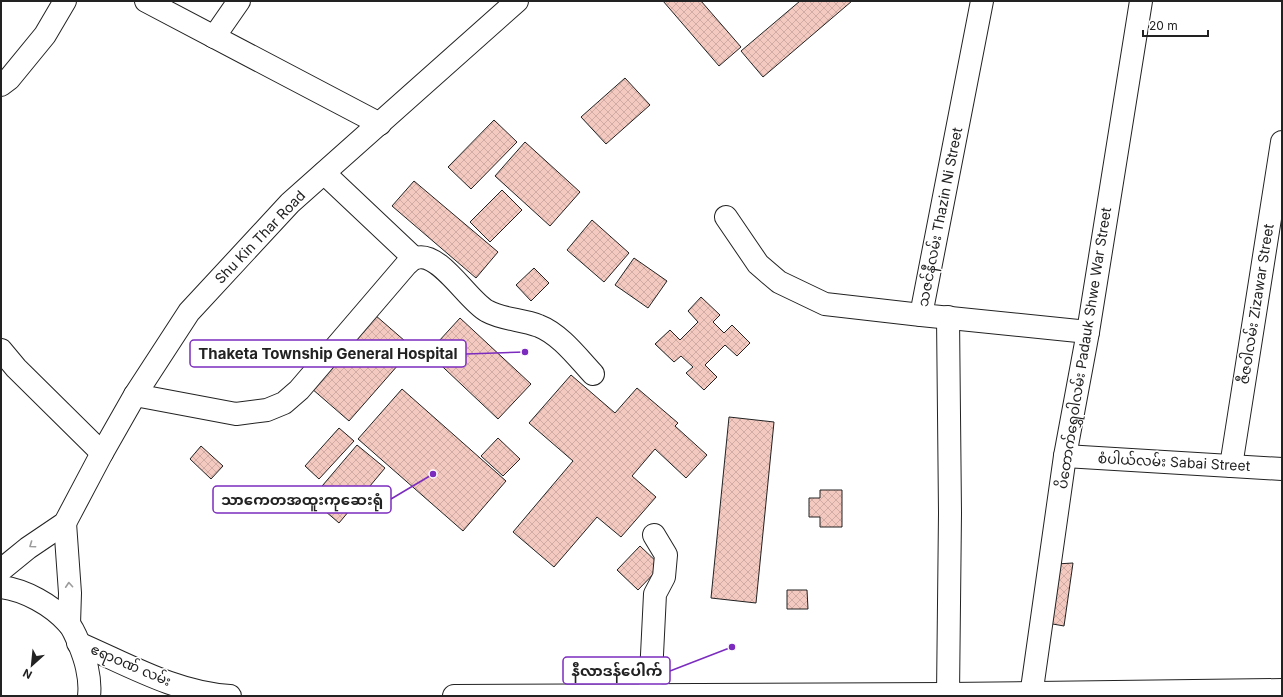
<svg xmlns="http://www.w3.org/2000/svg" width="1283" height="697" font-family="Inter,'Noto Sans Myanmar',sans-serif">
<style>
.building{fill:url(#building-cross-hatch);stroke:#222}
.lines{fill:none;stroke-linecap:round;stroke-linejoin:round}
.minor-casing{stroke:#222;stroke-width:24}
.major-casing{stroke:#222;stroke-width:24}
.minor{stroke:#fff;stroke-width:22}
.major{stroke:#fff;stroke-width:22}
.oneway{stroke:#9c9c9c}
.labels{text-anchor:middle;stroke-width:3;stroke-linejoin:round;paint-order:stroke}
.street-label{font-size:14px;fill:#222;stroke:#fff}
.leader{fill:none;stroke:#7b2cbf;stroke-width:1.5}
.callout-dot{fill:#7b2cbf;stroke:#fff;stroke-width:1.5}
.callout{fill:#fff;stroke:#7b2cbf;stroke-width:1.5}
.callout-label{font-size:15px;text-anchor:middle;font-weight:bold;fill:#222}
</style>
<defs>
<pattern id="building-cross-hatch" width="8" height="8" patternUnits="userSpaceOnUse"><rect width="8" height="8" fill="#f3c9c0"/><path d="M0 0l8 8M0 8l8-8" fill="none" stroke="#d0aca5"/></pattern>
</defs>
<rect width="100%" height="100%" fill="#fff"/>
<g class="building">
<polygon points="663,1 701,1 741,47 719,66"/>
<polygon points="800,1 852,1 763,77 741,51"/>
<polygon points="625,78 650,105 606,144 581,117"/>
<polygon points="494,120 517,142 471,189 448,167"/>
<polygon points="525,142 580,192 550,226 495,176"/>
<polygon points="414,181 498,252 476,278 392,206"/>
<polygon points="502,190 522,210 490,242 470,222"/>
<polygon points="592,220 629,253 604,282 567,250"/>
<polygon points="634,258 667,281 648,308 615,285"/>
<polygon points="534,268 549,283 531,301 516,285"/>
<polygon points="701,297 720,315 713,322 724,333 732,325 750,343 737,356 725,345 705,365 717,377 704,390 686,373 693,367 681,356 674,362 655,344 670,330 680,340 698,322 688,311"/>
<polygon points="375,315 413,348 349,421 311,388"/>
<polygon points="460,318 531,384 498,419 428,353"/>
<polygon points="571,375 615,413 637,388 678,423 675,426 707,455 686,478 655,449 632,476 656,497 621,537 597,517 554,567 513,532 573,461 529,423"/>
<polygon points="402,389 506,481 463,531 358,439"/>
<polygon points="729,417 774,422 756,603 711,598"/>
<polygon points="339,428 354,441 319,479 305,466"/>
<polygon points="498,438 520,459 503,476 481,456"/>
<polygon points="357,445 385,468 339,523 311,499"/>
<polygon points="201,446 223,466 211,479 190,459"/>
<polygon points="820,490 842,490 842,527 820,527 820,517 809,517 809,498 820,498"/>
<polygon points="640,546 661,566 638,590 617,570"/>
<polygon points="1073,563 1064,626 1047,623 1056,564"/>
<polygon points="787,590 807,590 808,609 787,609"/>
</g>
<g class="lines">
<defs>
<g id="minor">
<polyline points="146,1 380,124"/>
<polyline points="982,1 921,315 1088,332"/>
<polyline points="214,37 239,1"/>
<polyline points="1,85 9,79 45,35 65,1"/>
<polyline points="324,173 414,258"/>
<polyline points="726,217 758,264 779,282 825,304 921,315"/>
<polyline points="1,350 16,368 102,453"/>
<path d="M135 395 236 414 267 410 284 403 299 390 406 265C409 262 412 259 416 258 439 250 468 301 487 311 503 320 522 319 539 326 560 334 578 358 593 374"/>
<polyline points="1065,456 1282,469"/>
<polyline points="1231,466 1282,142"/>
<polyline points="65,523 70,593 69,624"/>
<polyline points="1,570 28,548 65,523 102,453 135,395 189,312 290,203 517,1"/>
<polyline points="948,694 950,513 948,317"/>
<polyline points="650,695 655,594 664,577 666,555 654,535"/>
<polyline points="1031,696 1065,456 1088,332 1141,1"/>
</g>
<g id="major">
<path d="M1 587C25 590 52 605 68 623 75 630 85 658 87 668 89 677 90 688 89 696"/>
<path d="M78 643C127 664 176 693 230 696"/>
<polyline points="454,696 948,694 1282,690"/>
</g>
</defs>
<use href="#minor" class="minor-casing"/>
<use href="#major" class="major-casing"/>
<use href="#minor" class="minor"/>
<use href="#major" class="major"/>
</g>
<defs><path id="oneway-chevron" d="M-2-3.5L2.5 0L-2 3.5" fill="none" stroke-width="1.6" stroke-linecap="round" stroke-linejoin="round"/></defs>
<g class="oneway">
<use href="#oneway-chevron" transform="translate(32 545) rotate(145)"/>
<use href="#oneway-chevron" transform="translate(69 585) rotate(-94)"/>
</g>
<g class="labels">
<g class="street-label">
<text transform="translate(940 217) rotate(-79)" y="5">သဇင်နီလမ်း Thazin Ni Street</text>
<text transform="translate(260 237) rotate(-46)" y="5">Shu Kin Thar Road</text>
<text transform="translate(1256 304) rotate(-81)" y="5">ဇီဇဝါလမ်း Zizawar Street</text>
<text transform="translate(1084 348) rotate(-81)" y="5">ပိတောက်ရွှေဝါလမ်း Padauk Shwe War Street</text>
<text transform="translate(1174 462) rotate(3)" y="5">စံပါယ်လမ်း Sabai Street</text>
<text transform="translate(131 665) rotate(23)" y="5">ဧရာဝဏ် လမ်း</text>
</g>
</g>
<path class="leader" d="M525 352L466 354M433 474L391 499M732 647L670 671"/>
<g class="callout-dot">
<circle cx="525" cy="352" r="4"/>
<circle cx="433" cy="474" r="4"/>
<circle cx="732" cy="647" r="4"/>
</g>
<g class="callout">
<rect x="190" y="340" width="276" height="27" rx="4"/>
<rect x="213" y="486" width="178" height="27" rx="4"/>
<rect x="563" y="657" width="107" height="27" rx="4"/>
</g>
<g class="callout-label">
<text x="328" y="359">Thaketa Township General Hospital</text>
<text x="302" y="505">သာကေတအထူးကုဆေးရုံ</text>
<text x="617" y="676">နီလာဒန်ပေါက်</text>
</g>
<rect width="1283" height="697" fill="none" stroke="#222222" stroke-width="4"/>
<g transform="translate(32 665) rotate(207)" stroke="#ffffff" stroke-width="3" paint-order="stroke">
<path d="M0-3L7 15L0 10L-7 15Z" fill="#222222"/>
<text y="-6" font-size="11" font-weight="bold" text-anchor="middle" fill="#222222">N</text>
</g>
<path d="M1143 30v6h65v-6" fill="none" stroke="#222222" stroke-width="2"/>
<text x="1149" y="30" font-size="12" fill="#222222" stroke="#ffffff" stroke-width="3" paint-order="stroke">20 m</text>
</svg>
